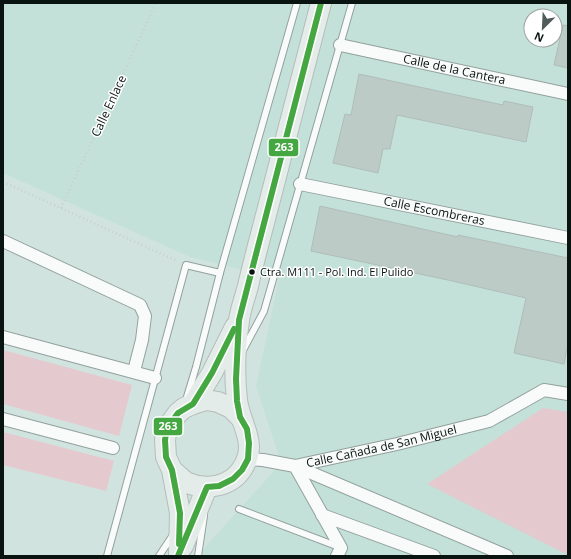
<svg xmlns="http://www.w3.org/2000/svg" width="571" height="559" font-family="'Open Sans',sans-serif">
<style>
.built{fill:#c3e1d8;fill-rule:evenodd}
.green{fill:#e4c9cf}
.building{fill:#bdcbc7;stroke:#afbdb9}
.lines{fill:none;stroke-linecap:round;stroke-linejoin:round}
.lane-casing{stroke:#93a19d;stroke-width:8}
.street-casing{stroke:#93a19d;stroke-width:14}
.primary-casing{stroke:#b4bdba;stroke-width:22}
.path{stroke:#c9cfcd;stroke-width:2.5;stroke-dasharray:1 3;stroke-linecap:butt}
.lane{stroke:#f8fbfa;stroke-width:6}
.street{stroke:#f8fbfa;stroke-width:12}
.primary{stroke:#e4ecea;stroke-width:20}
.bus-1-casing{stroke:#fff;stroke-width:9}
.bus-1{stroke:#44a742;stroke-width:6}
.bus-dot{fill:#091411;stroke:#fff;stroke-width:1.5}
.labels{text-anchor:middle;stroke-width:3;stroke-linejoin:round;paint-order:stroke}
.bus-label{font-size:11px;fill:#091411;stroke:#fff;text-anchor:start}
.street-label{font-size:12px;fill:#091411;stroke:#fff}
.line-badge{stroke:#fff;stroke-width:1.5}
.badge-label{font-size:11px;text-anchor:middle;font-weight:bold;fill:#fff}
</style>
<rect width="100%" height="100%" fill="#d1e3de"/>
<path class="built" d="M3 3H568V556H197L281 463 256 386 279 279 190 257 3 173ZM531 16H555V40H531Z"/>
<g class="green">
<polygon points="3,350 132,385 119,436 3,404"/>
<polygon points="543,408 568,412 568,555 427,484"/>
<polygon points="3,432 114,461 106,491 3,465"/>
</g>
<g class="building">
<polygon points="563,25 568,26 568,68 554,65"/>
<polygon points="359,74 503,105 504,101 533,107 526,142 397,115 390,149 383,149 378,173 333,163 345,114 351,115"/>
<polygon points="320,206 458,237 458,235 568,258 568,343 564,364 514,353 526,298 448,280 311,251"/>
</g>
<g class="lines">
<defs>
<g id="lane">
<polyline points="242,352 264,311 352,3"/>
<polyline points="186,400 196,367 220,273 297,3"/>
<polyline points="239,509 339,547"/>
<polyline points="107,556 186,265 220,273"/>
<polyline points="159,556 173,535"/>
<polyline points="198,556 204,516"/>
</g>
<g id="street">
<path id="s1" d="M340 45 568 94"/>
<path id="s2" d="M300 184 568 238"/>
<polyline points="3,241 140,305 145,316 142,340 134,371"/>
<polyline points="3,337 155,378"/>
<polyline points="3,419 113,448"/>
<polyline points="248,459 263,460 295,466 341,548 337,556"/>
<polyline points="322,515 434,556"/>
<path id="s3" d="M507 556 295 466 397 444 489 421 544 390 568 394"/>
</g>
<g id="primary">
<polyline points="193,404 212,373 235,327"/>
<path d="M172 470C177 474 182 480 188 483 207 491 231 486 242 469 259 443 240 425 237 400 234 374 235 347 239 321 240 310 245 298 248 286 253 264 259 242 265 219 284 147 303 75 321 3"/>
<polyline points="183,546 207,487"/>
<polyline points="179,554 180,513 172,470 166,457 165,440 167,428 178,413 184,408 193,404 206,400 218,402 231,408 240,417"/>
</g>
</defs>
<use href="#lane" class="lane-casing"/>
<use href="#street" class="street-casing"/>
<use href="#primary" class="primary-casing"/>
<g class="path">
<polyline points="3,182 177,261"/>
<polyline points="61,208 156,3"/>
</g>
<use href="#lane" class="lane"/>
<use href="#street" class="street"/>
<use href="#primary" class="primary"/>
<defs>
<g id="bus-1">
<polyline points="179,544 180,513 172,470 166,457 165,440 167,428 178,413 193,404 212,373 234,329"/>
<polyline points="178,556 207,487 219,486 233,479 242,470 248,459 249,443 247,429 240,417 237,401 236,379 239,320 321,3"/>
</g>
</defs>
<use href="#bus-1" class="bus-1-casing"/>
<use href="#bus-1" class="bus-1"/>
</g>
<circle class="bus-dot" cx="252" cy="272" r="3.5"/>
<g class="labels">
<g class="bus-label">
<text x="260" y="276">Ctra. M111 - Pol. Ind. El Pulido</text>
</g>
<g class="street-label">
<text dy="4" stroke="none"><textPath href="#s1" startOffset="117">Calle de la Cantera</textPath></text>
<text transform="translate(109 106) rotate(-65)" y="4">Calle Enlace</text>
<text dy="4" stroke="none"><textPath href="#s2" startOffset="137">Calle Escombreras</textPath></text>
<text dy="4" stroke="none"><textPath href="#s3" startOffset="319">Calle Cañada de San Miguel</textPath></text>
</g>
</g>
<g class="line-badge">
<rect x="268" y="138" width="31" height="19" rx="4" fill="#44a742"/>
<rect x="153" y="417" width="30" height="19" rx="4" fill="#44a742"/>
</g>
<g class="badge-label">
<text x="284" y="151">263</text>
<text x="168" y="430">263</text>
</g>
<rect width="571" height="559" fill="none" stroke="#091411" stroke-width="8"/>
<g transform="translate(543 28) rotate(204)"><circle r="19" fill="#ffffff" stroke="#9da1a0"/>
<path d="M0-3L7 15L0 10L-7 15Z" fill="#4f5c59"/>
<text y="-6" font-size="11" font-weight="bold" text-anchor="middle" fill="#091411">N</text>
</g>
</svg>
